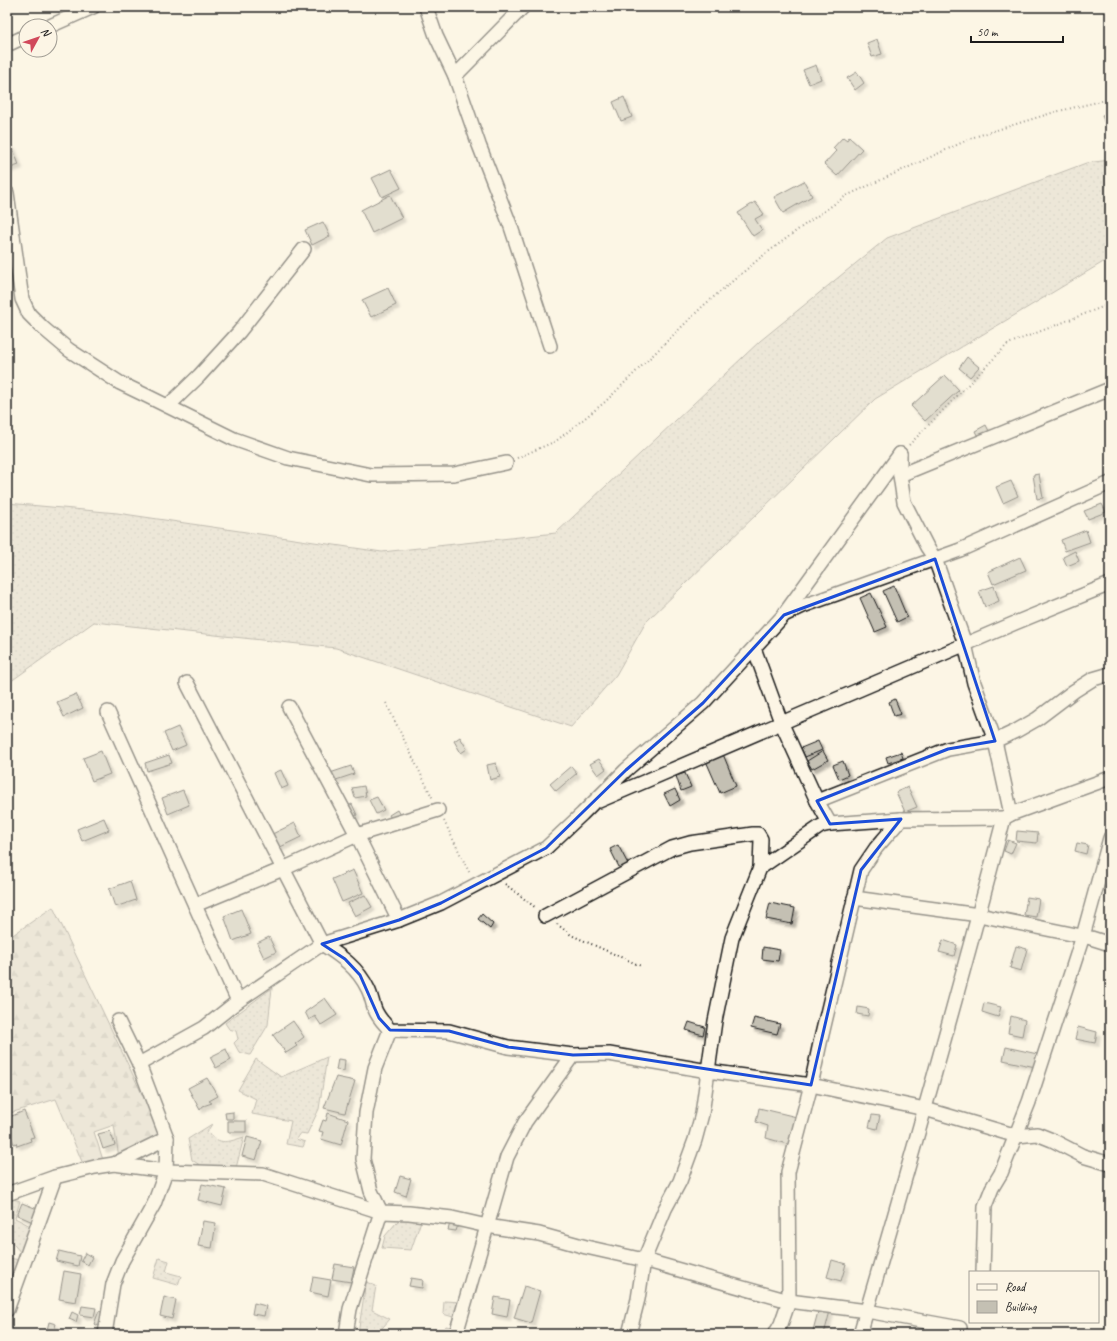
<svg xmlns="http://www.w3.org/2000/svg" width="1117" height="1341" font-family="Caveat,sans-serif">
<style>
.grass{fill:url(#grass-dots);stroke:#7c7872}
.forest{fill:url(#forest-firs);stroke:#7c7872}
.building{fill:#c4c0b3;stroke:#1c1c1c;filter:url(#shadow)}
.lines{fill:none;stroke-linecap:round;stroke-linejoin:round}
.minor-casing{stroke:#1c1c1c;stroke-width:16}
.path{stroke:#1c1c1c;stroke-width:2;stroke-dasharray:1 3;stroke-linecap:butt}
.minor{stroke:#fcf5e5;stroke-width:13}
.marked{fill:none;stroke:#1d4ed8;stroke-width:3;stroke-linejoin:round}
</style>
<defs>
<pattern id="grass-dots" width="8" height="8" patternUnits="userSpaceOnUse"><rect width="8" height="8" fill="#dbd5c8"/><path d="M2 2h.1M6 6h.1" fill="none" stroke="#bbb6ab" stroke-width="1.8" stroke-linecap="round"/></pattern>
<pattern id="forest-firs" width="22" height="20" patternUnits="userSpaceOnUse"><rect width="22" height="20" fill="#dbd5c8"/><path d="M5 1l3.5 6h-7zM16 11l3.5 6h-7z" fill="#bbb6ab"/></pattern>
<filter id="shadow"><feDropShadow dx="3.5" dy="3.5" stdDeviation="1" flood-color="#0004"/></filter>
</defs>
<rect width="100%" height="100%" fill="#fcf5e5"/>
<filter id="ink" filterUnits="userSpaceOnUse"><feTurbulence type="fractalNoise" baseFrequency=".025" numOctaves="2"/><feDisplacementMap in="SourceGraphic" scale="8" xChannelSelector="R" yChannelSelector="G"/><feConvolveMatrix kernelMatrix="1 2 1 2 8 2 1 2 1" color-interpolation-filters="sRGB"/></filter>
<g filter="url(#ink)">
<g class="grass">
<polygon points="1110,160 1110,258 875,399 646,622 616,675 571,727 336,648 94,622 7,684 7,503 117,513 382,552 556,533 760,341 887,238 1086,163"/>
<polygon points="272,988 268,1025 250,1055 239,1052 234,1043 238,1039 236,1031 229,1029 225,1023"/>
<polygon points="327,1057 319,1109 307,1134 300,1133 296,1139 305,1142 303,1147 286,1144 291,1121 252,1114 256,1099 238,1090 256,1059 281,1077"/>
<path d="M212 1124 207 1132C221 1146 227 1142 244 1137L236 1168 206 1169 192 1160 188 1139Z"/>
<polygon points="13,1199 20,1201 15,1218 36,1229 22,1254 7,1237 7,1201"/>
<polygon points="402,1216 422,1218 411,1250 382,1248 385,1236"/>
<polygon points="7,1258 21,1260 10,1292 7,1291"/>
<polygon points="159,1258 169,1261 166,1272 181,1276 178,1285 153,1278"/>
<polygon points="366,1282 376,1286 372,1310 390,1319 377,1334 358,1334"/>
<polygon points="444,1301 462,1302 454,1334 442,1334 446,1326 450,1327 453,1317 443,1314"/>
</g>
<polygon class="forest" points="53,907 162,1136 119,1158 114,1125 94,1132 104,1163 83,1164 56,1099 7,1114 7,939"/>
<g class="building">
<polygon points="877,39 882,54 872,57 867,43"/>
<polygon points="816,65 821,79 809,84 803,70"/>
<polygon points="857,72 864,83 855,90 847,78"/>
<polygon points="624,97 632,117 621,121 613,102"/>
<polygon points="1110,113 1110,125 1106,127 1102,115"/>
<polygon points="843,137 847,140 849,137 862,149 837,176 824,164 836,151 833,148"/>
<polygon points="12,146 19,165 7,169 7,148"/>
<polygon points="391,169 401,188 382,197 372,178"/>
<polygon points="804,181 812,196 783,213 774,197"/>
<polygon points="390,195 402,218 372,233 361,210"/>
<polygon points="755,202 764,214 755,219 762,230 753,236 738,213"/>
<polygon points="323,222 330,236 312,245 305,230"/>
<polygon points="388,288 396,305 371,317 362,300"/>
<polygon points="967,357 979,367 970,377 959,368"/>
<polygon points="945,375 959,390 925,421 911,406"/>
<polygon points="986,425 991,435 980,441 975,431"/>
<polygon points="1039,474 1043,498 1037,499 1033,475"/>
<polygon points="1011,481 1018,496 1003,503 996,487"/>
<polygon points="1102,504 1106,512 1088,519 1084,511"/>
<polygon points="1086,530 1090,542 1065,551 1061,540"/>
<polygon points="1075,551 1079,561 1067,566 1063,557"/>
<polygon points="1020,557 1026,570 993,584 988,572"/>
<polygon points="894,586 907,617 897,622 883,591"/>
<polygon points="994,586 999,601 985,607 979,591"/>
<polygon points="871,593 887,627 875,632 860,598"/>
<polygon points="76,694 83,708 64,717 57,702"/>
<polygon points="895,699 901,714 894,716 889,702"/>
<polygon points="178,727 186,745 172,751 164,733"/>
<polygon points="460,737 467,749 461,753 454,741"/>
<polygon points="818,741 822,750 805,757 801,748"/>
<polygon points="101,751 110,774 92,781 83,758"/>
<polygon points="823,751 828,760 812,769 807,761"/>
<polygon points="901,752 903,758 888,763 886,757"/>
<polygon points="723,754 736,786 720,793 706,761"/>
<polygon points="169,755 172,763 147,771 145,763"/>
<polygon points="599,759 606,769 598,775 590,764"/>
<polygon points="843,761 848,775 839,779 833,765"/>
<polygon points="496,763 500,777 490,780 487,765"/>
<polygon points="351,766 354,774 333,781 330,773"/>
<polygon points="571,766 577,773 556,791 550,784"/>
<polygon points="281,770 288,786 281,789 274,773"/>
<polygon points="685,773 691,787 681,791 676,776"/>
<polygon points="364,786 366,796 355,798 352,788"/>
<polygon points="908,787 917,807 905,812 896,792"/>
<polygon points="675,789 680,800 670,806 664,794"/>
<polygon points="183,790 189,805 168,814 162,798"/>
<polygon points="377,797 384,810 376,814 369,800"/>
<polygon points="352,804 357,815 352,818 346,807"/>
<polygon points="397,810 402,819 394,824 389,815"/>
<polygon points="104,818 109,830 82,841 77,829"/>
<polygon points="295,823 301,837 272,851 266,837"/>
<polygon points="1017,831 1038,833 1037,843 1016,841"/>
<polygon points="1008,840 1016,843 1011,854 1004,851"/>
<polygon points="1077,843 1088,845 1086,854 1075,851"/>
<polygon points="618,845 628,864 620,869 610,849"/>
<polygon points="353,870 363,893 342,902 332,879"/>
<polygon points="130,881 136,900 115,907 109,889"/>
<polygon points="365,895 372,907 355,916 348,903"/>
<polygon points="1027,897 1039,899 1036,917 1024,915"/>
<polygon points="770,903 795,908 792,924 766,919"/>
<polygon points="241,909 251,934 233,941 224,916"/>
<polygon points="482,914 493,924 490,929 478,919"/>
<polygon points="269,937 276,952 264,958 257,943"/>
<polygon points="943,940 957,945 954,956 939,952"/>
<polygon points="1016,946 1027,949 1021,971 1010,968"/>
<polygon points="763,947 780,950 778,961 762,959"/>
<polygon points="325,998 337,1015 321,1025 315,1016 309,1020 305,1012"/>
<polygon points="984,1003 1001,1007 998,1017 982,1012"/>
<polygon points="858,1007 869,1009 868,1016 857,1014"/>
<polygon points="1011,1016 1025,1020 1022,1036 1008,1033"/>
<polygon points="754,1018 780,1024 777,1034 751,1028"/>
<polygon points="293,1021 304,1037 295,1044 297,1046 286,1053 273,1035"/>
<polygon points="689,1022 705,1027 703,1035 686,1030"/>
<polygon points="1078,1027 1097,1032 1095,1043 1075,1039"/>
<polygon points="1006,1047 1042,1055 1040,1068 1003,1060"/>
<polygon points="226,1049 231,1060 216,1068 210,1057"/>
<polygon points="338,1059 345,1060 344,1071 336,1070"/>
<polygon points="336,1077 355,1081 345,1113 324,1108"/>
<polygon points="207,1078 218,1096 209,1101 212,1103 203,1106 200,1110 188,1088"/>
<polygon points="759,1108 801,1118 794,1146 766,1138 768,1126 756,1122"/>
<polygon points="24,1111 34,1137 30,1138 31,1141 17,1146 16,1143 14,1144 7,1126 7,1118"/>
<polygon points="233,1112 233,1119 226,1119 225,1113"/>
<polygon points="328,1113 348,1120 341,1145 321,1139 323,1132 319,1131 323,1120 326,1121"/>
<polygon points="872,1115 880,1116 877,1129 869,1127"/>
<rect x="228" y="1121" width="18" height="11"/>
<polygon points="110,1131 115,1145 103,1149 98,1134"/>
<polygon points="247,1137 262,1141 256,1160 242,1156"/>
<polygon points="400,1176 411,1179 406,1196 395,1192"/>
<polygon points="202,1184 226,1189 222,1206 198,1200"/>
<polygon points="22,1203 40,1210 35,1223 17,1215"/>
<polygon points="203,1221 216,1223 212,1248 198,1246"/>
<polygon points="450,1223 458,1225 456,1231 448,1230"/>
<polygon points="59,1251 80,1256 78,1266 56,1261"/>
<polygon points="85,1253 92,1257 88,1265 81,1261"/>
<polygon points="832,1260 846,1264 841,1281 827,1277"/>
<polygon points="335,1264 354,1267 351,1282 332,1279"/>
<polygon points="64,1271 81,1274 76,1302 59,1299"/>
<polygon points="313,1277 331,1280 328,1296 310,1292"/>
<polygon points="411,1278 423,1280 422,1288 409,1286"/>
<polygon points="524,1286 540,1291 531,1323 514,1318"/>
<polygon points="164,1297 176,1300 172,1319 160,1316"/>
<polygon points="495,1297 510,1300 507,1317 492,1314"/>
<polygon points="254,1303 266,1306 264,1316 252,1314"/>
<polygon points="82,1306 96,1308 94,1317 80,1315"/>
<polygon points="819,1308 830,1311 824,1334 812,1334"/>
<polygon points="99,1311 107,1313 102,1327 94,1324"/>
<polygon points="72,1312 78,1315 76,1322 69,1319"/>
<polygon points="49,1322 56,1324 53,1334 46,1334"/>
</g>
<g class="lines">
<defs>
<g id="minor">
<polyline points="426,7 436,36 455,76 479,145 511,227 550,346"/>
<polyline points="50,26 93,7"/>
<polyline points="7,45 26,36"/>
<polyline points="455,76 523,7"/>
<polyline points="7,193 22,299 29,314 43,328 69,350 120,383 147,396 234,439 288,458 371,475 454,474 506,463"/>
<polyline points="168,406 199,376 239,332 304,249"/>
<polyline points="900,475 1110,389"/>
<polyline points="785,613 900,454"/>
<polyline points="754,648 781,722 817,801 830,824"/>
<path d="M187 683 322 944C341 956 358 968 368 989 371 995 372 1001 374 1007 377 1017 384 1023 390 1030L449 1031 508 1047 573 1055 609 1054 708 1071 811 1085 925 1109 1017 1136 1037 1134 1052 1140 1083 1156 1110 1164"/>
<polyline points="289,707 357,835 399,920"/>
<polyline points="108,712 238,1001"/>
<polyline points="599,801 1015,623 1110,584"/>
<polyline points="817,801 948,749 995,741 974,683 965,644 935,559 927,547 904,502 900,475 900,454"/>
<polyline points="1011,814 995,741 1016,731 1037,719 1074,691 1093,679 1110,674"/>
<polyline points="854,898 979,915 1091,938 1110,944"/>
<polyline points="195,905 283,869 357,835 438,810"/>
<polyline points="545,916 672,848 690,843 753,834 758,834 761,839 760,868"/>
<polyline points="139,1064 204,1028 238,1001 322,944 399,920 441,903 546,848 582,814 626,770 703,703 784,615 803,606 960,550 1110,483"/>
<polyline points="114,1164 166,1171 263,1174 381,1212 409,1213 452,1218 487,1226 539,1234 586,1247 644,1260 789,1301 867,1311 960,1328"/>
<polyline points="7,1194 55,1177 95,1167 114,1164 167,1138"/>
<polyline points="983,1272 985,1206 992,1188 1001,1173 1029,1102 1083,936 1110,838"/>
<polyline points="7,1310 55,1177"/>
<polyline points="105,1334 113,1284 122,1261 154,1204 166,1171 167,1138 139,1064 118,1021"/>
<polyline points="346,1334 350,1309 381,1212 371,1191 363,1159 366,1113 375,1068 390,1030"/>
<polyline points="456,1334 507,1157 525,1122 573,1055"/>
<polyline points="629,1334 638,1299 644,1260 665,1209 680,1181 695,1140 702,1114 715,1021 732,938 760,868 821,826 830,824 901,819 1004,818"/>
<polyline points="774,1334 777,1331 781,1324 789,1301 788,1172 811,1085 820,1043 861,870 876,848 901,819"/>
<path d="M860 1334C910 1163 959 991 1004 818L1011 814 1110 778"/>
</g>
</defs>
<use href="#minor" class="minor-casing"/>
<g class="path">
<polyline points="909,445 1008,344 1110,304"/>
<polyline points="517,458 556,441 605,402 703,306 760,258 807,223 846,196 974,137 1055,112 1110,99"/>
<polyline points="386,703 433,799"/>
<polyline points="444,821 470,874"/>
<polyline points="505,884 536,908"/>
<polyline points="557,924 571,935 641,966"/>
</g>
<use href="#minor" class="minor"/>
</g>
</g>
<path d="M0 0H1117V1341H0ZM935 559 995 741 948 749 817 801 830 824 901 819 861 870 811 1085 609 1054 573 1055 508 1047 449 1031 390 1030 379 1018 360 975 345 959 322 944 399 920 441 903 546 848 626 770 703 703 784 615Z" fill="#fcf5e5" fill-opacity=".55" fill-rule="evenodd"/>
<path class="marked" d="M935 559 995 741 948 749 817 801 830 824 901 819 861 870 811 1085 609 1054 573 1055 508 1047 449 1031 390 1030 379 1018 360 975 345 959 322 944 399 920 441 903 546 848 626 770 703 703 784 615Z"/>
<rect width="1117" height="1341" fill="none" stroke="#fcf5e5" stroke-width="24"/>
<rect x="12" y="12" width="1093" height="1317" fill="none" stroke="#1c1c1c" stroke-width="1.5" filter="url(#ink)"/>
<rect x="969" y="1271" width="130" height="52" fill="#fcf5e5" stroke="#a29e95"/>
<rect x="977" y="1284" width="20" height="6" fill="#fcf5e5" stroke="#a29e95"/>
<text x="1005" y="1291" font-size="12" fill="#1c1c1c">Road</text>
<rect x="977" y="1301" width="20" height="12" fill="#c4c0b3" stroke="#a29e95"/>
<text x="1005" y="1311" font-size="12" fill="#1c1c1c">Building</text>
<g transform="translate(38 38) rotate(50)"><circle r="19" fill="#fcf5e5" stroke="#a29e95"/>
<path d="M0-3L7 15L0 10L-7 15Z" fill="#d1495b"/>
<text y="-6" font-size="11" font-weight="bold" text-anchor="middle" fill="#1c1c1c">N</text>
</g>
<path d="M971 36v6h92v-6" fill="none" stroke="#1c1c1c" stroke-width="2"/>
<text x="977" y="36" font-size="12" fill="#1c1c1c" stroke="#fcf5e5" stroke-width="3" paint-order="stroke">50 m</text>
</svg>
